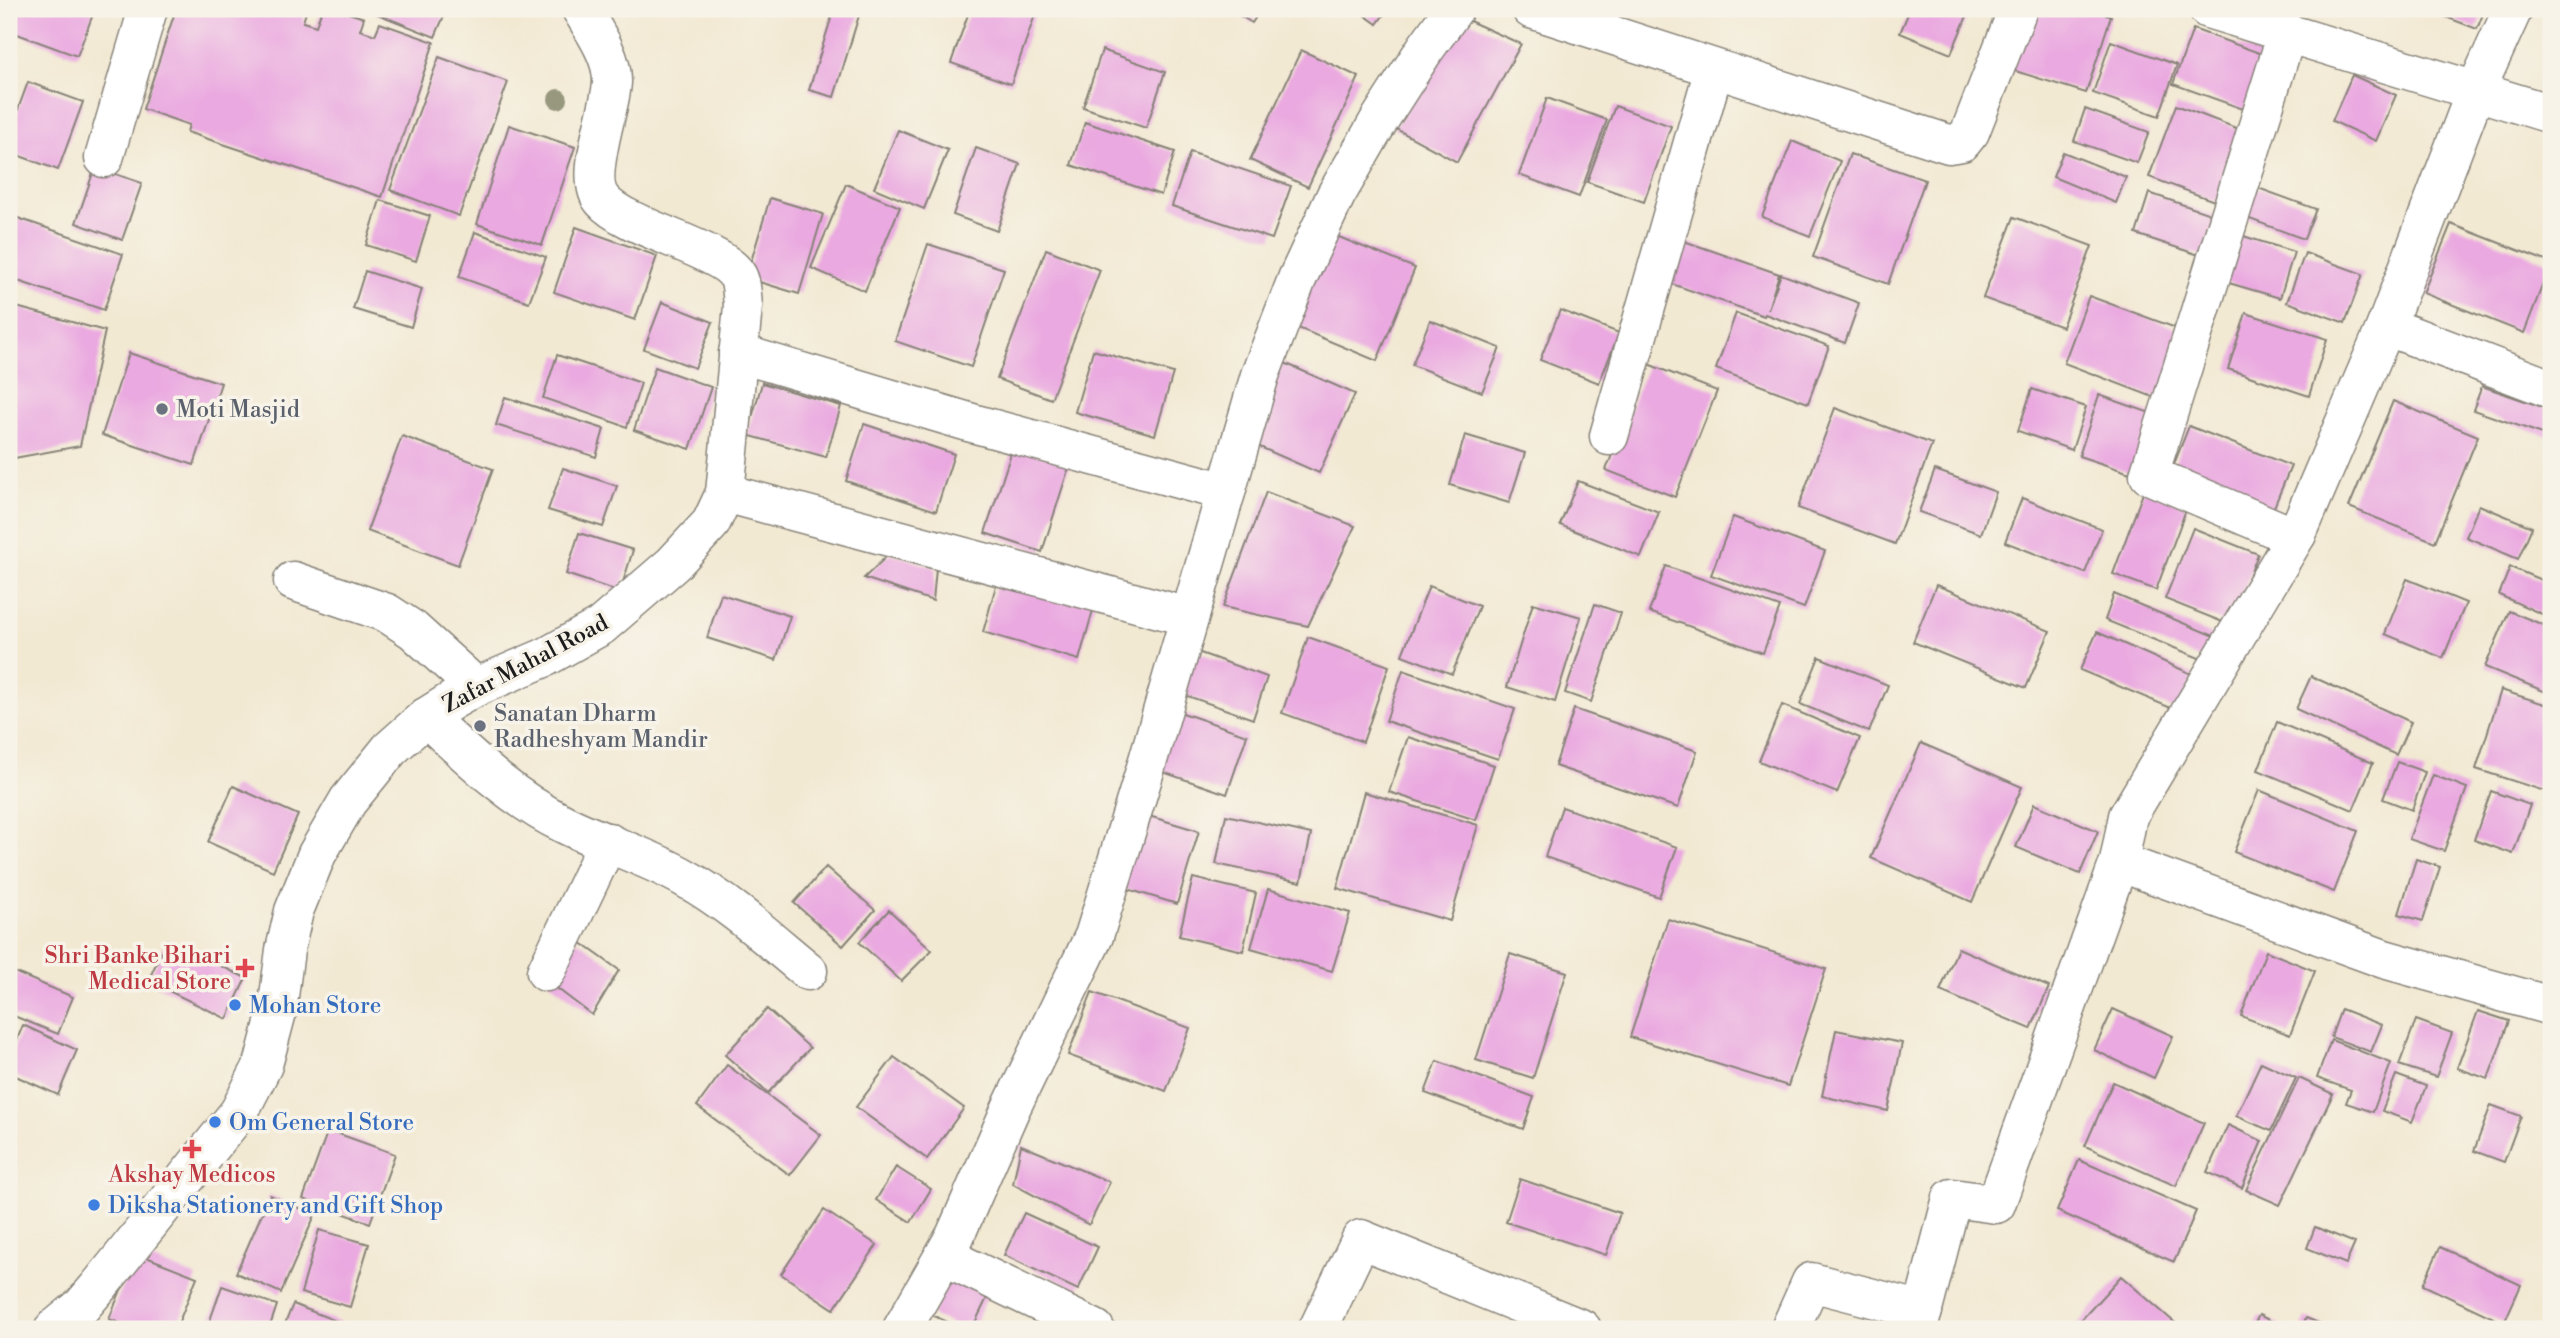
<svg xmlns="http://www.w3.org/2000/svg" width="2560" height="1338" font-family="'Libre Bodoni',serif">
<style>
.building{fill:#eaa9e0}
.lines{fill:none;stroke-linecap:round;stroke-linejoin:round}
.minor-casing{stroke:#878278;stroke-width:41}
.minor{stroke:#fff;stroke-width:38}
.tree{fill:#97987d}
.worship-dot{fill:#6b7280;stroke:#f7f3e8;stroke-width:2.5}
.health-dot{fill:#e0444e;stroke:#f7f3e8;stroke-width:2.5}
.shop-dot{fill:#3f7fe0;stroke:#f7f3e8;stroke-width:2.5}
.labels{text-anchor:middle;stroke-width:7;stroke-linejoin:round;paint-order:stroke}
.worship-label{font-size:23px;fill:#5b616d;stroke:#f7f3e8;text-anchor:start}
.street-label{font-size:23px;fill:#1c1c1c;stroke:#f7f3e8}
.health-label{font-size:23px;fill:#be3a42;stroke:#f7f3e8;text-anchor:end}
.shop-label{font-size:23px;fill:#366cbe;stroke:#f7f3e8;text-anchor:start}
</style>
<rect width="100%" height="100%" fill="#f7f3e8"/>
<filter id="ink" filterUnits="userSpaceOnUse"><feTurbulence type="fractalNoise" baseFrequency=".0143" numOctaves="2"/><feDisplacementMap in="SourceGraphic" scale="14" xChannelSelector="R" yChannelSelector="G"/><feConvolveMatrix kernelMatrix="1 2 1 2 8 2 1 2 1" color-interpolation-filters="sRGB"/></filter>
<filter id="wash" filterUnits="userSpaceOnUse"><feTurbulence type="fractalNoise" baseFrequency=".00686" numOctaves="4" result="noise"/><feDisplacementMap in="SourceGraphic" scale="28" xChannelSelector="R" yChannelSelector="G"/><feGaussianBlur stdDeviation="1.57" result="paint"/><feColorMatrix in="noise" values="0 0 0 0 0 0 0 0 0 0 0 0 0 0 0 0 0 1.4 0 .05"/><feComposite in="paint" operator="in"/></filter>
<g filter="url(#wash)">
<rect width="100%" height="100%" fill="#f2e9d3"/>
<g id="blocks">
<g class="building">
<polygon points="9,9 95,9 77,56 9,31"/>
<polygon points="176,9 307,9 303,22 316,26 322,9 336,9 364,18 360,30 375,35 380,23 434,42 382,197 187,132 189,125 143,109"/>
<polygon points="377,9 447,9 435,37 375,13"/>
<polygon points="834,9 861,9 834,97 809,90"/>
<polygon points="970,9 1037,9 1011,84 951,63"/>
<polygon points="1229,9 1261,9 1252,23"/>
<polygon points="1356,9 1388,9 1377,24"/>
<polygon points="1910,9 1970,9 1951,54 1900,33"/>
<polygon points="2032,9 2088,9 2111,16 2086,93 2012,70"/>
<polygon points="2425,9 2485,9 2477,29"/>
<polygon points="1465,19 1521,44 1457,162 1394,128"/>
<polygon points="2193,29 2265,55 2246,110 2173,84"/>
<polygon points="2111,41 2177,65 2159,116 2093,93"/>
<polygon points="1102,50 1165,72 1146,128 1083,107"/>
<polygon points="1301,50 1359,77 1308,187 1250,160"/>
<polygon points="439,57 508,82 459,216 390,190"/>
<polygon points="2352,75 2396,95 2376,141 2332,121"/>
<polygon points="28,82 83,102 58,170 9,152 9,134"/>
<polygon points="1547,98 1607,120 1579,197 1519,175"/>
<polygon points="2176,105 2244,131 2217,202 2149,177"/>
<polygon points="1615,106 1671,126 1644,202 1587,182"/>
<polygon points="2085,109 2149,132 2137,163 2074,141"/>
<polygon points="1085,122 1175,152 1161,195 1071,165"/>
<polygon points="509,125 575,147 542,245 477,224"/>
<polygon points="898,130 948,150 924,209 874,188"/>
<polygon points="1792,141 1840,161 1810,236 1762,217"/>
<polygon points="976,148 1020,164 997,231 953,215"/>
<polygon points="1190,152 1291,186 1272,239 1172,206"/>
<polygon points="2063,152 2126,177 2116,203 2053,177"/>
<polygon points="1850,154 1925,180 1888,284 1813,257"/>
<polygon points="95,167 142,183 122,240 76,223"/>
<polygon points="846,184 900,207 865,291 811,268"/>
<polygon points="2247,184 2316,209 2304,239 2236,214"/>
<polygon points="2149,193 2222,218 2208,258 2136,234"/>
<polygon points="770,198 823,214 799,294 746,278"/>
<polygon points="380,200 430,216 416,261 366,245"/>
<polygon points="9,215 123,254 104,310 9,278"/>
<polygon points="2014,217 2092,246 2062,327 1983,298"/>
<polygon points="2451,224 2551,263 2524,333 2423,293"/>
<polygon points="576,227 657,256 635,320 554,292"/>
<polygon points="475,232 546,257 529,302 459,277"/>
<polygon points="1329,233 1415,268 1377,361 1291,325"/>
<polygon points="2237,234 2294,252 2280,298 2222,281"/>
<polygon points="1684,241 1779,274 1768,309 1781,274 1859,303 1845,343 1765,314 1764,316 1669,283"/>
<polygon points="928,244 1004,269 971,367 895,341"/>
<polygon points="1046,249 1100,270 1051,399 997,379"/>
<polygon points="2305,253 2363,274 2345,323 2287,302"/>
<polygon points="365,271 422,289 411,327 353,309"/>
<polygon points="2089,296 2187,332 2161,400 2064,363"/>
<polygon points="662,302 713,322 695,368 644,349"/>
<polygon points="9,305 105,331 80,446 9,459"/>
<polygon points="1560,310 1619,333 1599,383 1540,360"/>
<polygon points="1736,313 1829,346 1808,403 1716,369"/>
<polygon points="2246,313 2327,339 2309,396 2228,369"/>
<polygon points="1430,320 1500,348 1482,392 1412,365"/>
<polygon points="1093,350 1173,373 1155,435 1075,412"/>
<polygon points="129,353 221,383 194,465 102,435"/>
<polygon points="557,355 641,383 627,427 543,398"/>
<polygon points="1280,361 1355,394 1319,473 1244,440"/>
<polygon points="1648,364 1717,391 1675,497 1606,470"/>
<polygon points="655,367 711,387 690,449 634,430"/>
<polygon points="762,383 841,406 826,457 747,435"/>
<polygon points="2482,386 2551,410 2551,437 2473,410"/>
<polygon points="2032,389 2086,407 2072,450 2018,431"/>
<polygon points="2099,395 2159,416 2139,476 2079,456"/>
<polygon points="505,397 604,429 596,457 496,425"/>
<polygon points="2393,401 2478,436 2435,542 2349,507"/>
<polygon points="1835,408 1932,444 1895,544 1798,508"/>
<polygon points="864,424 954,454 936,511 846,481"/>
<polygon points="2189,426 2291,466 2270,517 2169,477"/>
<polygon points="1465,435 1525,453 1509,503 1450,485"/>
<polygon points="402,436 493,469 458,565 367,531"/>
<polygon points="1013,447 1070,464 1042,552 985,533"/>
<polygon points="563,468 617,486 603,527 548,510"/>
<polygon points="1935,470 1996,492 1981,534 1919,512"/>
<polygon points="1578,481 1659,512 1641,557 1560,525"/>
<polygon points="2144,490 2187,507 2156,590 2113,574"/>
<polygon points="1266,492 1355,526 1308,626 1223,607"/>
<polygon points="2022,498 2102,529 2085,573 2005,542"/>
<polygon points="2479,505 2532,527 2518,559 2466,537"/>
<polygon points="1733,517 1825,551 1804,608 1711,575"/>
<polygon points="2193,528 2258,554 2230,625 2165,599"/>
<polygon points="579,533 633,550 620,592 566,574"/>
<polygon points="890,553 936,568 933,601 864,578"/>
<polygon points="1666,566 1780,607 1763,653 1649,612"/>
<polygon points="2510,567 2551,584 2551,618 2499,595"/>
<polygon points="999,575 1095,603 1079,660 983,632"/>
<polygon points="2407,579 2466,603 2443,658 2385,634"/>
<polygon points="1936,585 2050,631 2026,688 1913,642"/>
<polygon points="1429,586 1479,606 1452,674 1402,655"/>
<polygon points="721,594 790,616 776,660 707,638"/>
<polygon points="2114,594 2214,636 2204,660 2105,620"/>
<polygon points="1533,603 1581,617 1555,702 1507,687"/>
<polygon points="1595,604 1621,613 1591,702 1565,693"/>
<polygon points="2509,611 2551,628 2551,694 2485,667"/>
<polygon points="2097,632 2194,675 2178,711 2080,670"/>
<polygon points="1308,637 1389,666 1363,742 1282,713"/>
<polygon points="1192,650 1267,677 1253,719 1176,692"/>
<polygon points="1819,657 1888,685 1869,732 1800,704"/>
<polygon points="1403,670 1515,709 1498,759 1386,721"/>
<polygon points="2311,676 2411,722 2396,755 2296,709"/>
<polygon points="2501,690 2551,706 2551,793 2476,769"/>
<polygon points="1782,705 1860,738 1837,793 1759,761"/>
<polygon points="1171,709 1247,735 1227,794 1151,768"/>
<polygon points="1574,709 1697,751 1678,808 1555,766"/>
<polygon points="2277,722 2373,763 2353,810 2258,770"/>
<polygon points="1408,737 1494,765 1476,820 1389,792"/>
<polygon points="1921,743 2022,787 1972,902 1871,858"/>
<polygon points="2397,762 2425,772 2412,810 2383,799"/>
<polygon points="2433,775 2467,788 2444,851 2409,839"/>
<polygon points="233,786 298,815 273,871 208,842"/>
<polygon points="2259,790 2358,831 2334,892 2234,852"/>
<polygon points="2491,791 2530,805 2513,854 2474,840"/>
<polygon points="1364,792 1478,825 1450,921 1337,888"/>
<polygon points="2034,804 2098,831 2080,874 2016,847"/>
<polygon points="1562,807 1677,847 1659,897 1545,857"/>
<polygon points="1142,814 1199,831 1177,904 1121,887"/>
<polygon points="1226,815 1311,834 1301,882 1216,864"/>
<polygon points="2416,859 2440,867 2423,921 2399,914"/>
<polygon points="826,867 875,910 843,946 794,903"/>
<polygon points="1193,878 1256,893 1243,951 1179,936"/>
<polygon points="1268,889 1350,913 1332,971 1251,948"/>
<polygon points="889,910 932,950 901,981 859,942"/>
<polygon points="1668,919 1826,969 1788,1086 1630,1037"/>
<polygon points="167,940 246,978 227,1019 148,981"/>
<polygon points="577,940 619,970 592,1015 550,983"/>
<polygon points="1958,948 2049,987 2031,1029 1940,991"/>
<polygon points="2266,951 2315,971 2290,1035 2241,1016"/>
<polygon points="1510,954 1567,972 1533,1078 1476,1060"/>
<polygon points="14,972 73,997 58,1034 9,1014 9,984"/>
<polygon points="1092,992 1190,1028 1166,1091 1068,1055"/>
<polygon points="767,1009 810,1048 768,1093 725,1055"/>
<polygon points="2113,1009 2173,1036 2154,1078 2094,1050"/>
<polygon points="2341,1009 2382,1025 2371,1052 2331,1037"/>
<polygon points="2478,1011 2509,1021 2488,1079 2457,1068"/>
<polygon points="2416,1020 2452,1033 2436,1077 2399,1065"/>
<polygon points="23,1025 77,1050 58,1095 9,1073 9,1059"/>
<polygon points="1836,1030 1902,1043 1888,1111 1822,1096"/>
<polygon points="2331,1040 2391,1063 2373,1112 2346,1103 2351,1090 2317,1078"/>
<polygon points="894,1057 964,1108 927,1159 856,1107"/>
<polygon points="1437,1061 1534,1097 1523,1129 1425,1093"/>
<polygon points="2261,1062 2296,1078 2271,1131 2236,1116"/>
<polygon points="727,1065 821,1135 790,1175 697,1106"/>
<polygon points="2396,1075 2426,1086 2412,1122 2382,1111"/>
<polygon points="2299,1078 2333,1094 2280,1205 2246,1190"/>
<polygon points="2113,1082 2204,1123 2176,1186 2085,1146"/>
<polygon points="2491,1105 2521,1116 2504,1162 2474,1151"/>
<polygon points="2228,1125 2262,1141 2242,1188 2207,1172"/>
<polygon points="328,1130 395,1154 370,1223 303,1199"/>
<polygon points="1021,1145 1110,1182 1089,1225 1013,1184"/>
<polygon points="2079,1160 2196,1211 2174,1262 2057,1211"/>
<polygon points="896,1167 931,1189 911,1222 876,1200"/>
<polygon points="1520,1179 1620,1213 1606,1255 1506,1222"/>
<polygon points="270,1195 315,1215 281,1293 236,1273"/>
<polygon points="824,1210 877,1245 834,1309 781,1274"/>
<polygon points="1024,1213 1098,1247 1078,1290 1004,1255"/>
<polygon points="2315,1227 2355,1243 2346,1264 2307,1248"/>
<polygon points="319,1230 369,1244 350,1307 301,1293"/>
<polygon points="2440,1247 2521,1285 2504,1323 2423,1285"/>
<polygon points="136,1253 197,1277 176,1329 134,1329 109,1319"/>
<polygon points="2121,1276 2182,1329 2073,1329"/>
<polygon points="950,1278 988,1296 972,1329 963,1329 932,1315"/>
<polygon points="222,1286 277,1305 269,1329 207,1329"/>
<polygon points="293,1304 349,1326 348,1329 283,1329"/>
<polygon points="2259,1315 2286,1329 2252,1329"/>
<polygon points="2306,1318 2334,1329 2301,1329"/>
</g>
</g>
</g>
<g filter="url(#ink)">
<use href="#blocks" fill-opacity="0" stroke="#878278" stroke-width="2"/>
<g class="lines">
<defs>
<g id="minor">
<polyline points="1531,9 1949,144 1962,142 1970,132 2018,9"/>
<polyline points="2208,9 2551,114"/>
<polyline points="2287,33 2149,475 2285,533 2297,534"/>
<polyline points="104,158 148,9"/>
<polyline points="2386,326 2551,389"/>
<polyline points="738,353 972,423 1226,492"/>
<polyline points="1609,436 1714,69"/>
<polyline points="725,493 1189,617"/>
<polyline points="293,581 387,613 413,630 476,687"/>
<path d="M426 717C468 756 512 799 564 824 604 844 647 856 685 878 730 903 769 939 808 971"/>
<polyline points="2119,862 2384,959 2551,1006"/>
<polyline points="546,972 608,842"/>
<polyline points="944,1256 1095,1329"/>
<path d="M54 1329 82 1306 99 1286 239 1112 263 1065 277 1012 285 950 294 911 317 854 348 801 390 749 426 717 453 700 476 687 546 657 601 626 673 564 711 523 725 493 743 306C742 297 742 282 737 275 732 267 720 260 712 256 684 240 621 222 603 201 582 179 611 110 612 82 613 57 593 29 581 9"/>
<polyline points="902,1329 955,1236 1011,1108 1094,936 1144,774 1260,375 1297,279 1336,195 1380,119 1425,49 1454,9"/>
<polyline points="1318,1329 1361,1239 1582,1329"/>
<polyline points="1790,1329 1811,1282 1923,1311"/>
<polyline points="1918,1329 1952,1198 1996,1204 2119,862 2128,816 2297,534 2386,326 2476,90 2513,9"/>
</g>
</defs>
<use href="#minor" class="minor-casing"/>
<use href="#minor" class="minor"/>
</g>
<circle class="tree" cx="558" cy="99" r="10"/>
</g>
<g class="worship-dot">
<circle cx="162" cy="409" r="7"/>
<circle cx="480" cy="726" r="7"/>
</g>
<g class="health-dot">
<path d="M241.5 957.5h7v7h7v7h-7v7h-7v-7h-7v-7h7z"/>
<path d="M188.5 1138.5h7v7h7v7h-7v7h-7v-7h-7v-7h7z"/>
</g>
<g class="shop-dot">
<circle cx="235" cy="1005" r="7"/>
<circle cx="215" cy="1122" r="7"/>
<circle cx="94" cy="1205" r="7"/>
</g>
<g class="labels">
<g class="worship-label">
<text x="176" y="417">Moti Masjid</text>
<text x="494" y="721">Sanatan Dharm<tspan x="494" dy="26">Radheshyam Mandir</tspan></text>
</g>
<g class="street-label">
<text transform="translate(525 663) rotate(-28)" y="8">Zafar Mahal Road</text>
</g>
<g class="health-label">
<text x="231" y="963">Shri Banke Bihari<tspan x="231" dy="26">Medical Store</tspan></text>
<text x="192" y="1182" text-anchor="middle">Akshay Medicos</text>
</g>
<g class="shop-label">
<text x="249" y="1013">Mohan Store</text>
<text x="229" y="1130">Om General Store</text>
<text x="108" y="1213">Diksha Stationery and Gift Shop</text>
</g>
</g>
<rect width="2560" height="1338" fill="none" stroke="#f7f3e8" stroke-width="35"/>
</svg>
